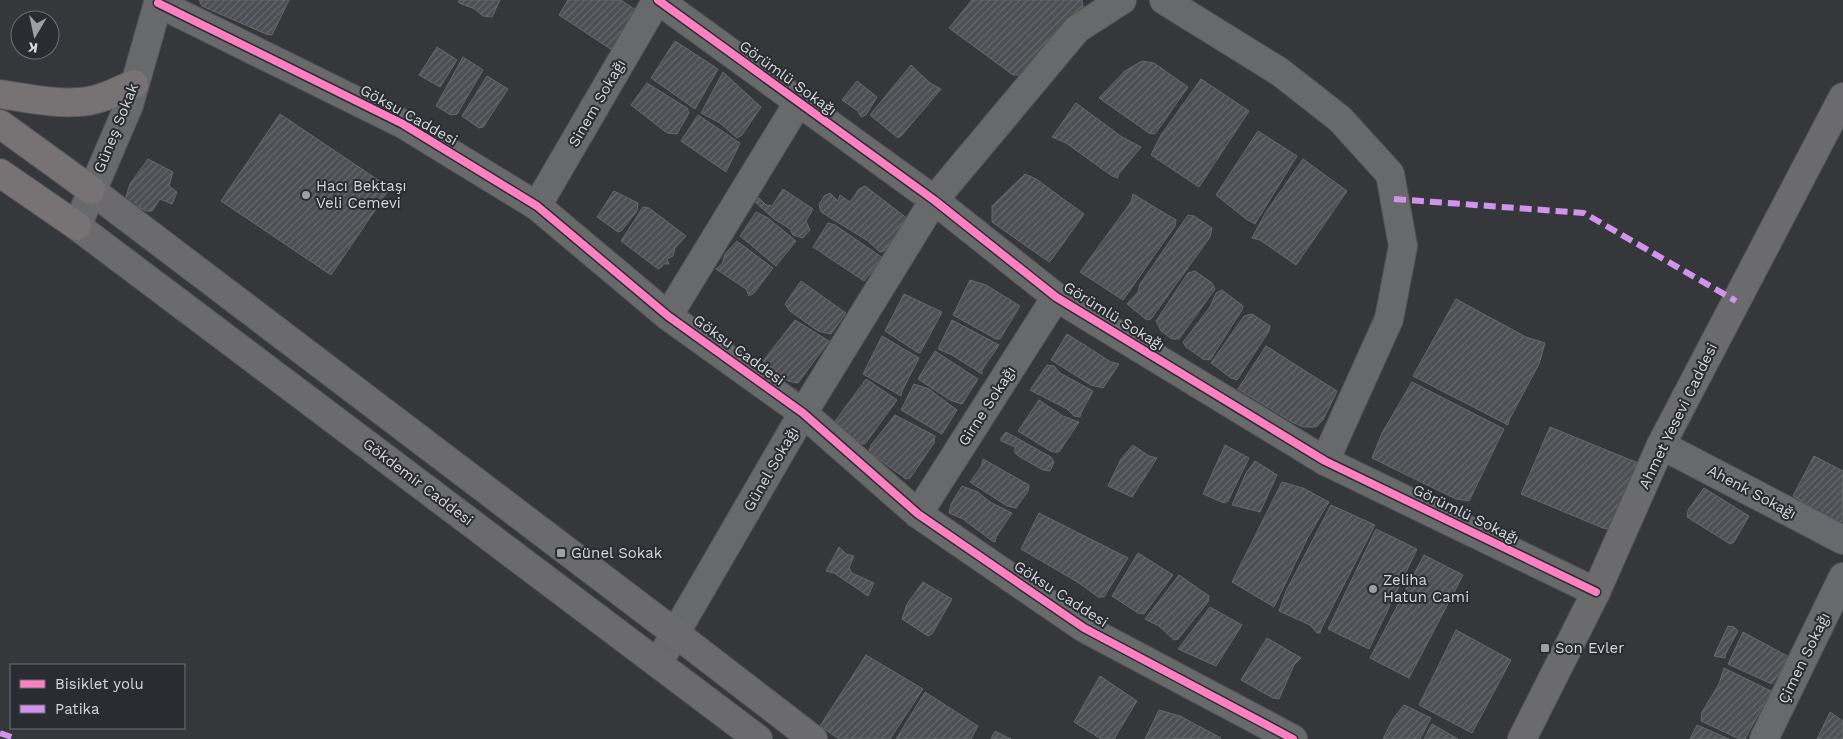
<svg xmlns="http://www.w3.org/2000/svg" width="1843" height="739" font-family="'Work Sans',sans-serif">
<style>
.building{fill:url(#building-hatch);stroke:#67686b}
.lines{fill:none;stroke-linecap:round;stroke-linejoin:round}
.minor-casing{stroke:#525456;stroke-width:30}
.secondary-casing{stroke:#525456;stroke-width:30}
.primary-casing{stroke:#525456;stroke-width:30}
.minor{stroke:#67696b;stroke-width:28}
.secondary{stroke:#6b6a6c;stroke-width:28}
.primary{stroke:#777274;stroke-width:28}
.quiet{stroke:#d193ec;stroke-width:6;stroke-dasharray:12 6;stroke-linecap:butt}
.cycleway-casing{stroke:#292d32;stroke-width:11}
.cycleway{stroke:#ff80c0;stroke-width:8}
.poi-dot{fill:#9da0a3;stroke:#292d32;stroke-width:2}
.labels{text-anchor:middle;stroke-width:4;stroke-linejoin:round;paint-order:stroke}
.street-label{font-size:15px;fill:#d5d8db;stroke:#292d32}
.poi-label{font-size:15px;fill:#d5d8db;stroke:#292d32;text-anchor:start}
</style>
<defs>
<pattern id="building-hatch" width="6" height="6" patternUnits="userSpaceOnUse" patternTransform="scale(1.25)"><rect width="6" height="6" fill="#4e4e55"/><path d="M-1 1l2-2M0 6l6-6M5 7l2-2" fill="none" stroke="#67676d"/></pattern>
</defs>
<rect width="100%" height="100%" fill="#35373a"/>
<g class="building">
<polygon points="199,0 289,0 272,35 266,34 202,6"/>
<polygon points="459,0 500,0 492,17 483,16 475,9 459,3"/>
<polygon points="568,0 621,0 643,15 612,50 559,15"/>
<polygon points="972,0 1082,0 1083,7 1082,15 1072,21 1020,75 1013,75 949,28"/>
<polygon points="675,41 718,69 695,109 651,78"/>
<polygon points="437,47 457,60 440,87 419,75"/>
<polygon points="463,57 483,70 457,114 451,115 436,106"/>
<polygon points="1142,61 1154,63 1188,87 1155,134 1149,133 1099,98 1125,71"/>
<polygon points="911,65 930,83 941,89 902,135 898,138 870,115"/>
<polygon points="723,72 761,107 742,135 737,138 720,123 701,113"/>
<polygon points="487,76 508,89 483,127 479,128 462,116"/>
<polygon points="1201,79 1249,111 1199,187 1151,155 1161,135"/>
<polygon points="857,81 877,97 866,115 861,117 858,111 842,100"/>
<polygon points="647,83 687,108 689,113 677,134 667,133 631,105"/>
<polygon points="1076,103 1122,137 1141,147 1118,175 1118,178 1112,176 1066,143 1052,137"/>
<polygon points="280,114 390,188 331,275 221,201"/>
<polygon points="698,115 740,143 726,172 681,141"/>
<polygon points="1258,131 1297,156 1255,224 1246,219 1216,195"/>
<polygon points="148,159 173,172 169,186 177,192 172,204 160,199 152,211 146,211 125,200 130,184"/>
<polygon points="1303,159 1347,191 1296,265 1260,240 1252,238 1266,212"/>
<polygon points="1025,174 1036,179 1084,214 1052,259 1049,262 992,222 992,206"/>
<polygon points="865,186 908,219 884,251 880,252 868,241 821,212 819,205 824,196 830,193 838,201 840,195 850,202 859,189"/>
<polygon points="783,189 813,209 806,221 810,230 803,238 793,235 790,229 774,219 754,201 759,198 766,205 772,206"/>
<polygon points="614,191 638,203 637,211 621,231 618,232 597,217"/>
<polygon points="1133,194 1176,220 1175,226 1123,300 1080,272 1131,202"/>
<polygon points="643,207 649,208 686,236 675,248 673,256 667,259 669,264 663,264 662,267 658,269 621,241"/>
<polygon points="756,212 768,218 796,241 776,266 740,236"/>
<polygon points="1188,215 1194,216 1212,228 1210,237 1151,319 1147,320 1127,304 1138,292 1140,284"/>
<polygon points="828,223 835,225 883,258 864,281 813,247"/>
<polygon points="737,241 773,268 754,293 749,296 746,289 716,269 722,264 725,254"/>
<polygon points="1195,271 1212,283 1215,289 1179,339 1172,339 1161,331 1156,321 1188,273"/>
<polygon points="970,280 986,285 1020,306 1000,339 996,339 953,315"/>
<polygon points="801,281 846,313 831,334 818,331 790,311 785,304"/>
<polygon points="1222,290 1243,306 1242,310 1210,360 1203,359 1186,347 1183,342 1210,307 1216,293"/>
<polygon points="904,294 942,312 920,353 917,352 885,331"/>
<polygon points="1456,299 1526,337 1545,343 1539,364 1509,420 1508,425 1413,376"/>
<polygon points="1252,314 1270,326 1269,331 1237,380 1231,378 1211,363 1244,316"/>
<polygon points="795,320 829,341 798,383 788,381 763,361"/>
<polygon points="952,320 999,345 982,370 982,374 952,355 938,349"/>
<polygon points="1067,334 1111,362 1119,364 1103,388 1091,385 1051,360"/>
<polygon points="882,336 919,358 902,391 901,396 863,374"/>
<polygon points="1266,346 1337,391 1323,420 1316,427 1303,427 1292,422 1238,389"/>
<polygon points="935,351 978,379 962,404 950,400 918,379"/>
<polygon points="1047,365 1054,366 1060,373 1093,391 1081,413 1080,417 1074,416 1067,409 1030,390"/>
<polygon points="866,379 897,400 865,444 862,444 833,424"/>
<polygon points="1412,382 1504,429 1469,501 1456,499 1372,458 1382,433"/>
<polygon points="914,384 929,389 957,410 942,434 901,410"/>
<polygon points="1039,400 1063,416 1079,422 1059,452 1052,452 1018,431"/>
<polygon points="895,415 935,436 934,443 910,478 906,479 869,452 871,445"/>
<polygon points="1550,427 1638,463 1609,529 1603,528 1521,494"/>
<polygon points="1006,432 1051,457 1054,462 1050,471 1043,470 1020,457 1015,453 1015,447 1001,441 1001,438"/>
<polygon points="1133,445 1149,456 1157,458 1132,497 1108,486 1121,459"/>
<polygon points="1225,445 1249,458 1228,501 1224,503 1203,494"/>
<polygon points="1814,456 1843,471 1842,522 1835,521 1793,496"/>
<polygon points="983,459 1029,485 1028,491 1016,508 1007,506 970,482 981,467"/>
<polygon points="1255,461 1277,475 1260,512 1232,505 1246,473"/>
<polygon points="1282,482 1303,488 1329,502 1308,537 1274,607 1232,582"/>
<polygon points="962,486 978,492 990,502 1012,513 996,537 995,542 992,541 963,519 949,513 951,504"/>
<polygon points="1704,488 1749,516 1734,542 1730,544 1687,517 1688,510"/>
<polygon points="1331,505 1375,525 1321,629 1320,633 1317,633 1310,625 1279,611 1286,591"/>
<polygon points="1039,513 1128,558 1104,597 1098,597 1079,583 1021,549"/>
<polygon points="1376,529 1417,549 1369,649 1328,629"/>
<polygon points="839,547 846,554 854,556 849,568 852,573 874,583 868,596 834,573 826,571"/>
<polygon points="1138,553 1173,575 1144,614 1138,613 1112,596"/>
<polygon points="1424,555 1463,575 1409,678 1370,658"/>
<polygon points="1179,575 1209,596 1208,602 1178,639 1174,640 1159,626 1145,619"/>
<polygon points="923,582 952,599 932,634 928,636 902,619 907,604"/>
<polygon points="1210,607 1242,625 1216,666 1178,649"/>
<polygon points="1728,626 1734,627 1738,631 1726,653 1725,658 1714,656"/>
<polygon points="1456,630 1511,660 1472,733 1419,705"/>
<polygon points="1743,632 1789,657 1772,684 1728,664"/>
<polygon points="1267,638 1301,658 1294,665 1279,699 1273,698 1241,680"/>
<polygon points="866,655 923,689 890,739 839,739 820,726"/>
<polygon points="1724,668 1771,691 1745,739 1737,738 1701,721 1702,712 1719,684"/>
<polygon points="1100,676 1137,701 1114,739 1101,739 1074,722"/>
<polygon points="925,692 978,726 971,739 896,739"/>
<polygon points="1404,705 1431,718 1420,739 1383,739 1393,719"/>
<polygon points="1159,710 1180,716 1221,738 1145,739"/>
<polygon points="1830,712 1843,721 1843,739 1817,739"/>
<polygon points="1432,724 1458,739 1424,739"/>
<polygon points="1697,725 1729,739 1690,739"/>
<polygon points="995,731 1011,739 991,739"/>
</g>
<g class="lines">
<defs>
<g id="minor">
<polyline points="658,0 934,200 1056,297 1325,461 1596,592"/>
<polyline points="1164,0 1280,72 1340,119 1390,174 1403,246 1389,319 1325,461"/>
<polyline points="158,3 403,124 537,206 668,316 803,413 918,514 1084,628 1293,739"/>
<polyline points="537,206 657,0"/>
<polyline points="77,226 129,105 159,0"/>
<polyline points="668,316 798,103"/>
<polyline points="1661,445 1843,540"/>
<polyline points="918,514 1056,297"/>
<polyline points="658,663 803,413 934,200 1077,29 1122,0"/>
<polyline points="1764,739 1843,577"/>
</g>
<g id="secondary">
<polyline points="91,190 675,633 813,739"/>
<polyline points="77,226 758,739"/>
<polyline points="1522,739 1596,592 1661,445 1843,97"/>
</g>
<g id="primary">
<path d="M0 94C26 98 52 104 78 102 98 102 117 91 134 84"/>
<polyline points="0,124 91,190"/>
<polyline points="0,173 77,226"/>
</g>
</defs>
<use href="#minor" class="minor-casing"/>
<use href="#secondary" class="secondary-casing"/>
<use href="#primary" class="primary-casing"/>
<use href="#minor" class="minor"/>
<use href="#secondary" class="secondary"/>
<use href="#primary" class="primary"/>
<g class="quiet">
<polyline points="1394,199 1584,213 1736,301"/>
<polyline points="0,733 17,739"/>
</g>
<defs>
<g id="cycleway">
<polyline points="658,0 934,200 1056,297 1325,461 1596,592"/>
<polyline points="158,3 403,124 537,206 668,316 803,413 918,514 1084,628 1293,739"/>
</g>
</defs>
<use href="#cycleway" class="cycleway-casing"/>
<use href="#cycleway" class="cycleway"/>
</g>
<g class="poi-dot">
<circle cx="306" cy="195" r="5"/>
<rect x="556" y="548" width="10" height="10" rx="2.5"/>
<circle cx="1373" cy="589" r="5"/>
<rect x="1540" y="643" width="10" height="10" rx="2.5"/>
</g>
<g class="labels">
<g class="street-label">
<text transform="translate(788 78) rotate(36)" y="5">Görümlü Sokağı</text>
<text transform="translate(597 103) rotate(-60)" y="5">Sinem Sokağı</text>
<text transform="translate(409 115) rotate(29)" y="5">Göksu Caddesi</text>
<text transform="translate(116 128) rotate(-68)" y="5">Güneş Sokak</text>
<text transform="translate(1114 316) rotate(32)" y="5">Görümlü Sokağı</text>
<text transform="translate(739 350) rotate(36)" y="5">Göksu Caddesi</text>
<text transform="translate(987 406) rotate(-57)" y="5">Girne Sokağı</text>
<text transform="translate(1678 416) rotate(-64)" y="5">Ahmet Yesevi Caddesi</text>
<text transform="translate(771 469) rotate(-60)" y="5">Günel Sokağı</text>
<text transform="translate(418 482) rotate(37)" y="5">Gökdemir Caddesi</text>
<text transform="translate(1752 492) rotate(28)" y="5">Ahenk Sokağı</text>
<text transform="translate(1466 514) rotate(26)" y="5">Görümlü Sokağı</text>
<text transform="translate(1061 594) rotate(33)" y="5">Göksu Caddesi</text>
<text transform="translate(1804 658) rotate(-64)" y="5">Çimen Sokağı</text>
</g>
<g class="poi-label">
<text x="316" y="191">Hacı Bektaşı<tspan x="316" dy="17">Veli Cemevi</tspan></text>
<text x="571" y="558">Günel Sokak</text>
<text x="1383" y="585">Zeliha<tspan x="1383" dy="17">Hatun Cami</tspan></text>
<text x="1555" y="653">Son Evler</text>
</g>
</g>
<rect x="10" y="664" width="175" height="65" fill="#292d32" stroke="#6e7176"/>
<rect x="20" y="680" width="25" height="8" fill="#ff80c0" stroke="#6e7176"/>
<text x="55" y="689" font-size="15" fill="#d5d8db">Bisiklet yolu</text>
<rect x="20" y="705" width="25" height="8" fill="#d193ec" stroke="#6e7176"/>
<text x="55" y="714" font-size="15" fill="#d5d8db">Patika</text>
<g transform="translate(35 35) rotate(189)"><circle r="24" fill="#292d32" stroke="#6e7176"/>
<path d="M0-4L9 19L0 12L-9 19Z" fill="#9da0a3"/>
<text y="-8" font-size="14" font-weight="bold" text-anchor="middle" fill="#d5d8db">K</text>
</g>
</svg>
